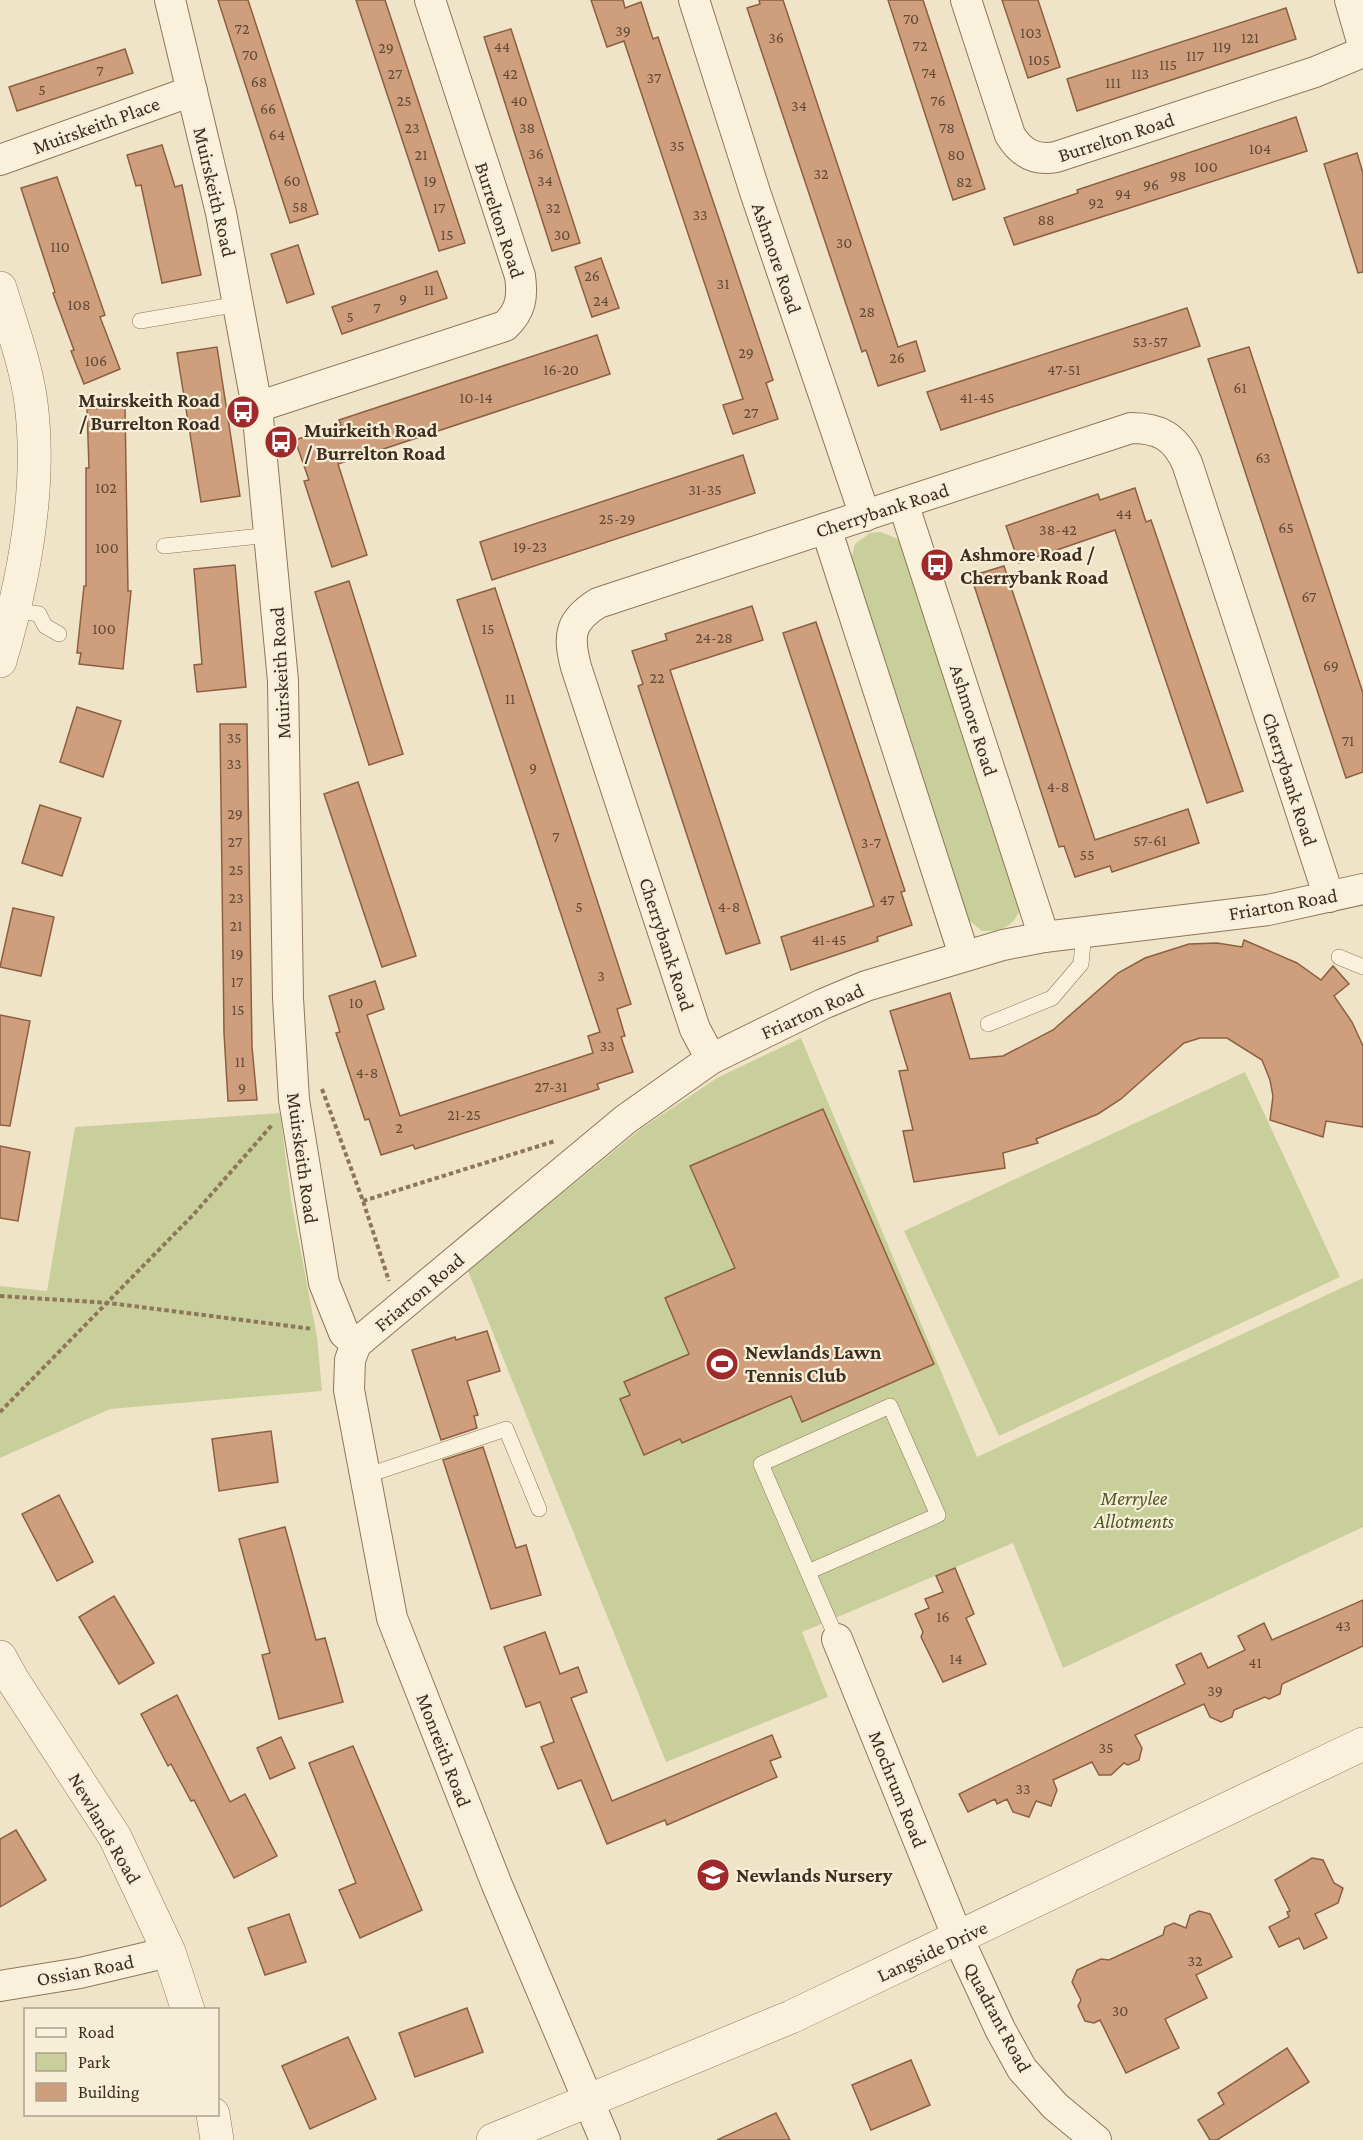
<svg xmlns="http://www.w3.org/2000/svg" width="1363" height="2140" font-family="'Crimson Pro',serif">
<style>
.green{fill:#c9cf9b}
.building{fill:#cf9f7d;stroke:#8d5f41;stroke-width:1.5}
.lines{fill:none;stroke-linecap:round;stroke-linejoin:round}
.service-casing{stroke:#8d765c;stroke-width:16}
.minor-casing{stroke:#8d765c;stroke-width:32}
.tertiary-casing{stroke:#8d765c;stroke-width:34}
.path{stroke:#8d765c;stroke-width:4;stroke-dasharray:4.5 3;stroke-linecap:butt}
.service{stroke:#faf1dc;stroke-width:15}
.minor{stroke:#faf1dc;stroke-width:30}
.tertiary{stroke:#faf1dc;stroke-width:33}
.labels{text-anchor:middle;stroke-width:4.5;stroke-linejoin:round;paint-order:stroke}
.number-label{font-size:16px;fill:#624a37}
.street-label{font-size:20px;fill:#3d2e20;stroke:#f7eed8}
.poi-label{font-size:20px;font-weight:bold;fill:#3d2e20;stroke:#f7eed8;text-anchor:start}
.park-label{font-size:20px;font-style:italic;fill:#4d5a26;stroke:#f7eed8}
</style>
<rect width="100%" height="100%" fill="#f0e4c8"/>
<g class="green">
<path d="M881 532 898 539 904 548 1020 910C1013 927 999 932 982 931L966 918 850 565 855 544 870 533Z"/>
<polygon points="801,1038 977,1457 1363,1278 1363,1527 1063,1668 1013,1543 802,1632 828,1697 666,1762 468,1271 642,1128 717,1078"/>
<polygon points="1245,1072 1340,1277 999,1436 904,1231"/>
<polygon points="280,1113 291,1200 317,1337 322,1391 110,1409 0,1458 0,1286 47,1291 75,1127"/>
</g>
<g class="building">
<polygon points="218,0 248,0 318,214 290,223"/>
<polygon points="356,0 385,0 465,243 439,251"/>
<polygon points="591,0 623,0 625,8 641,2 653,39 658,37 773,380 766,383 778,419 733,434 723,405 743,399 624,41 607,47"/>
<polygon points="759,0 783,0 898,347 916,341 925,371 878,386 866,350 862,352 747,8 760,4"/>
<polygon points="888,0 923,0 985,189 953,200"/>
<polygon points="1002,0 1038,0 1060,67 1028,78"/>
<polygon points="1286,8 1296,39 1077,111 1067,79"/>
<polygon points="511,29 580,243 552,251 484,37"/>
<polygon points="125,49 133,73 17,111 9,87"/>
<polygon points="1296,117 1307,151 1014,245 1004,218 1078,193 1077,190"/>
<polygon points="162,145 175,187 182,185 201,275 162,283 141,185 136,186 127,155"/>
<polygon points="1357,153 1363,173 1363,272 1358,273 1324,164"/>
<polygon points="57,177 105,315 100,317 120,369 84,384 71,351 74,350 53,293 55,292 21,188"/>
<polygon points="298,245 314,294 287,303 271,254"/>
<polygon points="601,258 619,308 592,317 575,267"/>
<polygon points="437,271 447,298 342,334 332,307"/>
<polygon points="1187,308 1200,346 941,430 927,392"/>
<polygon points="597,335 610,374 338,464 367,555 332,567 304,481 309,480 295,440 341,425 339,420"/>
<polygon points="217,347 240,496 201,502 177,353"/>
<polygon points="1249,347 1363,693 1363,772 1346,778 1208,359"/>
<polygon points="125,407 128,591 131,591 123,669 79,664 81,653 77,653 84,586 86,586 86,468 89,468 87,409"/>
<polygon points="743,455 755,493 492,580 480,542"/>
<polygon points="1135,488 1146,522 1151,520 1243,791 1207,803 1115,530 1019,563 1006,526 1098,494 1100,500"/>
<polygon points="235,565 246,687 197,692 194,665 202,664 194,569"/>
<polygon points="1004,566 1095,840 1188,809 1199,843 1112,872 1110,866 1075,877 1064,846 1059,847 971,576"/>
<polygon points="349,581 403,754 369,765 315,592"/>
<polygon points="495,588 631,1004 617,1009 625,1036 621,1037 633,1072 597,1084 599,1089 415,1149 413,1145 381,1155 369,1119 365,1120 336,1033 340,1032 329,996 375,981 384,1009 367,1015 400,1116 593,1053 588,1036 600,1032 457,600"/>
<polygon points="752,606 763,640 670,670 760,943 726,954 638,686 643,684 632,651 667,640 665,634"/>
<polygon points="816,622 905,891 901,892 912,925 877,937 878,941 791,970 781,937 874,906 783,633"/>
<polygon points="77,707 121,721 103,777 60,762"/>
<polygon points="220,724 247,724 252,1047 257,1100 228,1101 224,1033"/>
<polygon points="358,782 416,956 382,967 324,794"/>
<polygon points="40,805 81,818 62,876 22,863"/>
<polygon points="13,908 54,917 41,976 0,967"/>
<polygon points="1244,940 1297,963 1321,980 1333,966 1349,984 1334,996 1352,1022 1363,1046 1363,1127 1326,1121 1323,1137 1270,1120 1273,1096 1270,1080 1262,1060 1227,1038 1200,1038 1184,1043 1121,1099 1098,1114 1036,1139 1038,1143 1003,1153 1005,1168 914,1182 903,1131 913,1130 899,1071 908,1070 890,1011 950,993 970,1059 1003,1056 1053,1030 1118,973 1145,958 1189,944 1217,943 1242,947"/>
<polygon points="0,1015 30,1021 10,1126 0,1125"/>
<polygon points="823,1109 934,1364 802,1422 791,1396 682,1443 680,1439 644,1455 620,1399 630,1395 624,1382 689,1354 665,1298 735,1268 690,1166"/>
<polygon points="0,1146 30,1152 18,1221 0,1218"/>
<polygon points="487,1331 500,1371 467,1381 478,1415 474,1416 477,1428 441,1440 412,1350 455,1337 456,1340"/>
<polygon points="271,1431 278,1482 219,1491 212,1439"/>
<polygon points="483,1447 516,1548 526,1545 541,1595 491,1609 443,1460"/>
<polygon points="59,1495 93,1562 57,1581 22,1514"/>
<polygon points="285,1527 316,1640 325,1638 343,1702 279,1719 262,1655 270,1653 239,1539"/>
<polygon points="955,1568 974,1614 966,1618 986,1664 943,1682 921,1637 923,1632 915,1614 929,1608 925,1599 943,1592 936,1576"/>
<polygon points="114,1596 154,1663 119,1684 79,1617"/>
<polygon points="1363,1600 1363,1646 1282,1684 1280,1694 1269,1699 1265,1697 1234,1710 1232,1717 1221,1722 1210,1717 1204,1704 1135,1735 1142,1748 1139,1760 1128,1765 1124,1763 1111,1775 1099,1775 1092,1762 1053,1780 1057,1790 1051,1806 1036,1801 1029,1817 1013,1812 1007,1799 997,1804 995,1799 968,1812 959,1794 1185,1684 1176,1665 1201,1653 1208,1668 1245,1650 1238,1636 1264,1623 1272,1640"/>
<polygon points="545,1632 560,1674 578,1667 587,1692 571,1698 612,1801 772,1735 781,1757 770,1761 777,1777 667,1825 665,1820 607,1844 581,1780 558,1789 541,1747 554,1742 540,1702 526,1707 504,1647"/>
<polygon points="177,1695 230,1802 245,1794 277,1856 234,1878 194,1800 191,1801 171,1764 168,1766 141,1714"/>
<polygon points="281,1737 295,1768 270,1779 257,1748"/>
<polygon points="353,1746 422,1910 360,1938 339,1890 356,1883 309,1763"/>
<polygon points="16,1830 46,1880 0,1907 0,1839"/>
<polygon points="1312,1858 1323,1860 1334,1883 1343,1888 1338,1903 1315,1914 1327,1938 1304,1949 1299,1938 1279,1947 1269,1927 1289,1917 1287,1912 1290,1911 1275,1880"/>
<polygon points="1199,1911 1210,1914 1232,1957 1196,1975 1207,1998 1165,2019 1179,2048 1126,2073 1100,2020 1094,2023 1085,2021 1078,2006 1081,2000 1072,1982 1077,1970 1101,1959 1109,1960 1163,1935 1165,1927 1174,1923 1186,1928 1190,1915"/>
<polygon points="289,1914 306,1962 265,1975 248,1928"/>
<polygon points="467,2008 483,2052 415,2077 399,2033"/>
<polygon points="348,2037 376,2099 310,2129 282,2066"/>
<polygon points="1287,2048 1309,2082 1217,2140 1210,2140 1198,2120 1224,2104 1218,2093"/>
<polygon points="911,2060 930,2105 871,2130 852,2085"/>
<polygon points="776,2113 790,2140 717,2140"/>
</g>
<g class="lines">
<defs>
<g id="service">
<polyline points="140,321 239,304"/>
<polyline points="164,546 271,535"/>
<polyline points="13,610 39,614 45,626 59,634"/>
<polyline points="1339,957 1363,967"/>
<polyline points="988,1024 1052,998 1081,964 1084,932"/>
<polyline points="365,1476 506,1429 539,1509"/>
<polyline points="808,1572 938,1515 890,1406 761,1464 837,1639"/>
</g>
<g id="minor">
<polyline points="170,0 221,213 257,407 283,681 288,998 294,1100 324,1283 344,1333 356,1344"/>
<polyline points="694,0 755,192 865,516"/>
<path d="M966 0 1010 135C1021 153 1035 161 1056 157L1315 72 1363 52"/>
<polyline points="1350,0 1363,45"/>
<polyline points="0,160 192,91"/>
<path d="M257 407 505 326C521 311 523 297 520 276L430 0"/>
<polyline points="903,503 1044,937"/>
<polyline points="826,528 964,955"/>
<path d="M711 1059 695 1029 576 667C568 636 569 621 598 603L1131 428C1160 428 1175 437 1187 463L1329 897"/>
<polyline points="837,1639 958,1938 1000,2029 1022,2069 1055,2106 1096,2140"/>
<polyline points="0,1986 80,1973 169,1952"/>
<polyline points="605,2140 497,1885 392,1618 349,1390 350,1360 356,1344 626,1119 711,1059 823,1004 866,986 1003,945 1044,937 1268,910 1363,889"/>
</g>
<g id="tertiary">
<path d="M0 288C11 325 26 364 31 403 42 488 24 580 0 661"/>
<polyline points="0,1657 12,1679 115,1837 169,1952 188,2010"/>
<polyline points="213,2114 217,2140"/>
<polyline points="493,2140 791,2017 1363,1744"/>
</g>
</defs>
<use href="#service" class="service-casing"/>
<use href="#minor" class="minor-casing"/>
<use href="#tertiary" class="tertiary-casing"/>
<g class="path">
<polyline points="322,1089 363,1201 389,1281"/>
<polyline points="363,1201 555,1141"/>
<polyline points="0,1296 109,1303 313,1329"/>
<polyline points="0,1412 194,1214 272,1125"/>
</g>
<use href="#service" class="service"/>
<use href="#minor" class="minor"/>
<use href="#tertiary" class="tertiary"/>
</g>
<defs>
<symbol id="bus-disc" viewBox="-11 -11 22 22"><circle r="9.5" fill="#9e2a2b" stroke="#f7eed8"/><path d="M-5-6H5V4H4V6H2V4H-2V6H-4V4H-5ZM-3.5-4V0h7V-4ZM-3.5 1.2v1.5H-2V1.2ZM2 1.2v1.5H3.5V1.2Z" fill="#fff"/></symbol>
<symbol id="stadium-disc" viewBox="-11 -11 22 22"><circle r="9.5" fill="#9e2a2b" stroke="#f7eed8"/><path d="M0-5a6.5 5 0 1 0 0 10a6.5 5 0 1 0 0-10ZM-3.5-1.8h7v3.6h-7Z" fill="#fff"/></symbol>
<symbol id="school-disc" viewBox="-11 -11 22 22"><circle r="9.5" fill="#9e2a2b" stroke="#f7eed8"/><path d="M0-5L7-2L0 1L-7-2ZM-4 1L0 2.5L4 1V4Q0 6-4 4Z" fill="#fff"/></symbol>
</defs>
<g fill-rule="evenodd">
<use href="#bus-disc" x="224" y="393" width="38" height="38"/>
<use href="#bus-disc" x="262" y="423" width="38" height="38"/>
<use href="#bus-disc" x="918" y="546" width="38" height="38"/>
<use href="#stadium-disc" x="703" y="1345" width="38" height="38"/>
<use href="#school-disc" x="694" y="1856" width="38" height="38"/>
</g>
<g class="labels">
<g class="number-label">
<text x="911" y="24">70</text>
<text x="242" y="34">72</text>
<text x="623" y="36">39</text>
<text x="1031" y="38">103</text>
<text x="776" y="43">36</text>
<text x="1250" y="43">121</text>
<text x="920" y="51">72</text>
<text x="502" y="52">44</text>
<text x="1222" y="52">119</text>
<text x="386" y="53">29</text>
<text x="250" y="60">70</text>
<text x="1195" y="61">117</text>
<text x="1039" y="65">105</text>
<text x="1168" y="70">115</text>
<text x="100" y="76">7</text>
<text x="929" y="78">74</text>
<text x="395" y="79">27</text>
<text x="510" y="79">42</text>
<text x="1140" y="79">113</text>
<text x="654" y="83">37</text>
<text x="259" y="87">68</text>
<text x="1113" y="88">111</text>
<text x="42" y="95">5</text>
<text x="404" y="106">25</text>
<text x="519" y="106">40</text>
<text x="938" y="106">76</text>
<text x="799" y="111">34</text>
<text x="268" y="114">66</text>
<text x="412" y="133">23</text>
<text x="527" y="133">38</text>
<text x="947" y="133">78</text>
<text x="277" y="140">64</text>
<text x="677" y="151">35</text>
<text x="1260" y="154">104</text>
<text x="536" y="159">36</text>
<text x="421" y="160">21</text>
<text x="956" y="160">80</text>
<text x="1206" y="172">100</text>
<text x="821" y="179">32</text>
<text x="1178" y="181">98</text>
<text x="292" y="186">60</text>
<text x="430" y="186">19</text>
<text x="545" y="186">34</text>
<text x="964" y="187">82</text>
<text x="1151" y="190">96</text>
<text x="1123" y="199">94</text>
<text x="1096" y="208">92</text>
<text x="300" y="212">58</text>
<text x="439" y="213">17</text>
<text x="553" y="213">32</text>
<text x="700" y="220">33</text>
<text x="1046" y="225">88</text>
<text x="447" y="240">15</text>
<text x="562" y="240">30</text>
<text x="844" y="248">30</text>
<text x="60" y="252">110</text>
<text x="592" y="281">26</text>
<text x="723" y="289">31</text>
<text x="429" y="295">11</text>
<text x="403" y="304">9</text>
<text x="601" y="306">24</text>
<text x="79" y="310">108</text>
<text x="377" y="313">7</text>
<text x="867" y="317">28</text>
<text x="350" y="322">5</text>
<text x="1150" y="347">53-57</text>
<text x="746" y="358">29</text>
<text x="897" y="363">26</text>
<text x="96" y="366">106</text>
<text x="561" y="375">16-20</text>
<text x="1064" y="375">47-51</text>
<text x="1240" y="393">61</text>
<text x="476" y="403">10-14</text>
<text x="977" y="403">41-45</text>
<text x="751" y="418">27</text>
<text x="1263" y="463">63</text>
<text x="106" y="493">102</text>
<text x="705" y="495">31-35</text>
<text x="1124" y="519">44</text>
<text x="617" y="524">25-29</text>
<text x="1286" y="533">65</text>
<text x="1058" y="535">38-42</text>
<text x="530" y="552">19-23</text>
<text x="107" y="553">100</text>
<text x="1309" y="602">67</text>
<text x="104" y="634">100</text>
<text x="488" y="634">15</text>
<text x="714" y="643">24-28</text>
<text x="1331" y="671">69</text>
<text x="657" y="683">22</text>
<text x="510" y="704">11</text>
<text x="234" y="743">35</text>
<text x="1348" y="746">71</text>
<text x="234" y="769">33</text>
<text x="533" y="773">9</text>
<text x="1058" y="792">4-8</text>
<text x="235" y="819">29</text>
<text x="556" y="842">7</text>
<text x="1150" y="846">57-61</text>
<text x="235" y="847">27</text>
<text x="871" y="848">3-7</text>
<text x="1087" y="860">55</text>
<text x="236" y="875">25</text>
<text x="236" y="903">23</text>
<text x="887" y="905">47</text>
<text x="579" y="912">5</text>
<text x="729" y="912">4-8</text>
<text x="236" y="931">21</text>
<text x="829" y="945">41-45</text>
<text x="237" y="959">19</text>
<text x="601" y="981">3</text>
<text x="237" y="987">17</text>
<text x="356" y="1008">10</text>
<text x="238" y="1015">15</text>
<text x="607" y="1051">33</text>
<text x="240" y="1067">11</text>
<text x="367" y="1078">4-8</text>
<text x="551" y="1092">27-31</text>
<text x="242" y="1093">9</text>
<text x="464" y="1120">21-25</text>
<text x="399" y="1133">2</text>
<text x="943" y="1622">16</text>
<text x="1343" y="1631">43</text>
<text x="956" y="1664">14</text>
<text x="1255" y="1668">41</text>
<text x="1215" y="1696">39</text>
<text x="1106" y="1753">35</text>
<text x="1023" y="1794">33</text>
<text x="1195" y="1966">32</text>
<text x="1120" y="2016">30</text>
</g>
<g class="street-label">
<text transform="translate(96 125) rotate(-20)" y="7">Muirskeith Place</text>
<text transform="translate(1116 137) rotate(-18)" y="7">Burrelton Road</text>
<text transform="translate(215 192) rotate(77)" y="7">Muirskeith Road</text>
<text transform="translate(500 220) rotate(72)" y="7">Burrelton Road</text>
<text transform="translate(777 258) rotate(71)" y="7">Ashmore Road</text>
<text transform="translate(882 510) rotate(-18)" y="7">Cherrybank Road</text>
<text transform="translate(280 673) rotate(-93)" y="7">Muirskeith Road</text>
<text transform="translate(974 720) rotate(72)" y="7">Ashmore Road</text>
<text transform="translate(1290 779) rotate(72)" y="7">Cherrybank Road</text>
<text transform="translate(1283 904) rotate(-10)" y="7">Friarton Road</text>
<text transform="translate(667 944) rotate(72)" y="7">Cherrybank Road</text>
<text transform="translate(812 1011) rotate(-24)" y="7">Friarton Road</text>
<text transform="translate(303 1158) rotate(82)" y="7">Muirskeith Road</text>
<text transform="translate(419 1292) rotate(-40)" y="7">Friarton Road</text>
<text transform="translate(444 1750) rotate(69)" y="7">Monreith Road</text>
<text transform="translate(898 1789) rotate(68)" y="7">Mochrum Road</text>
<text transform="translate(105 1828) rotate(60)" y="7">Newlands Road</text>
<text transform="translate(932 1951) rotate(-25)" y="7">Langside Drive</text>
<text transform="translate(85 1970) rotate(-11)" y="7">Ossian Road</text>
<text transform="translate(998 2017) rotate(62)" y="7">Quadrant Road</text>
</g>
<g class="poi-label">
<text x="220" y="407" text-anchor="end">Muirskeith Road<tspan x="220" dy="23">/ Burrelton Road</tspan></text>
<text x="304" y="437">Muirkeith Road<tspan x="304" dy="23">/ Burrelton Road</tspan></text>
<text x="960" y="561">Ashmore Road /<tspan x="960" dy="23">Cherrybank Road</tspan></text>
<text x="745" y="1359">Newlands Lawn<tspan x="745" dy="23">Tennis Club</tspan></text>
<text x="736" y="1882">Newlands Nursery</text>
</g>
<g class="park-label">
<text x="1134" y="1505">Merrylee<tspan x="1134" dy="23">Allotments</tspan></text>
</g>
</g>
<rect x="24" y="2008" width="195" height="108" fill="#f7eed8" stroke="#ada18e" stroke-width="1.5"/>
<rect x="36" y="2028" width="30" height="9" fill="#faf1dc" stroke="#ada18e" stroke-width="1.5"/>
<text x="78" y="2038" font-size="18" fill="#3d2e20">Road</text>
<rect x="36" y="2053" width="30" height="18" fill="#c9cf9b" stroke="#ada18e" stroke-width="1.5"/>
<text x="78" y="2068" font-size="18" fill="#3d2e20">Park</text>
<rect x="36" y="2083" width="30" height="18" fill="#cf9f7d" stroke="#ada18e" stroke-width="1.5"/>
<text x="78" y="2098" font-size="18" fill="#3d2e20">Building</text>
</svg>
